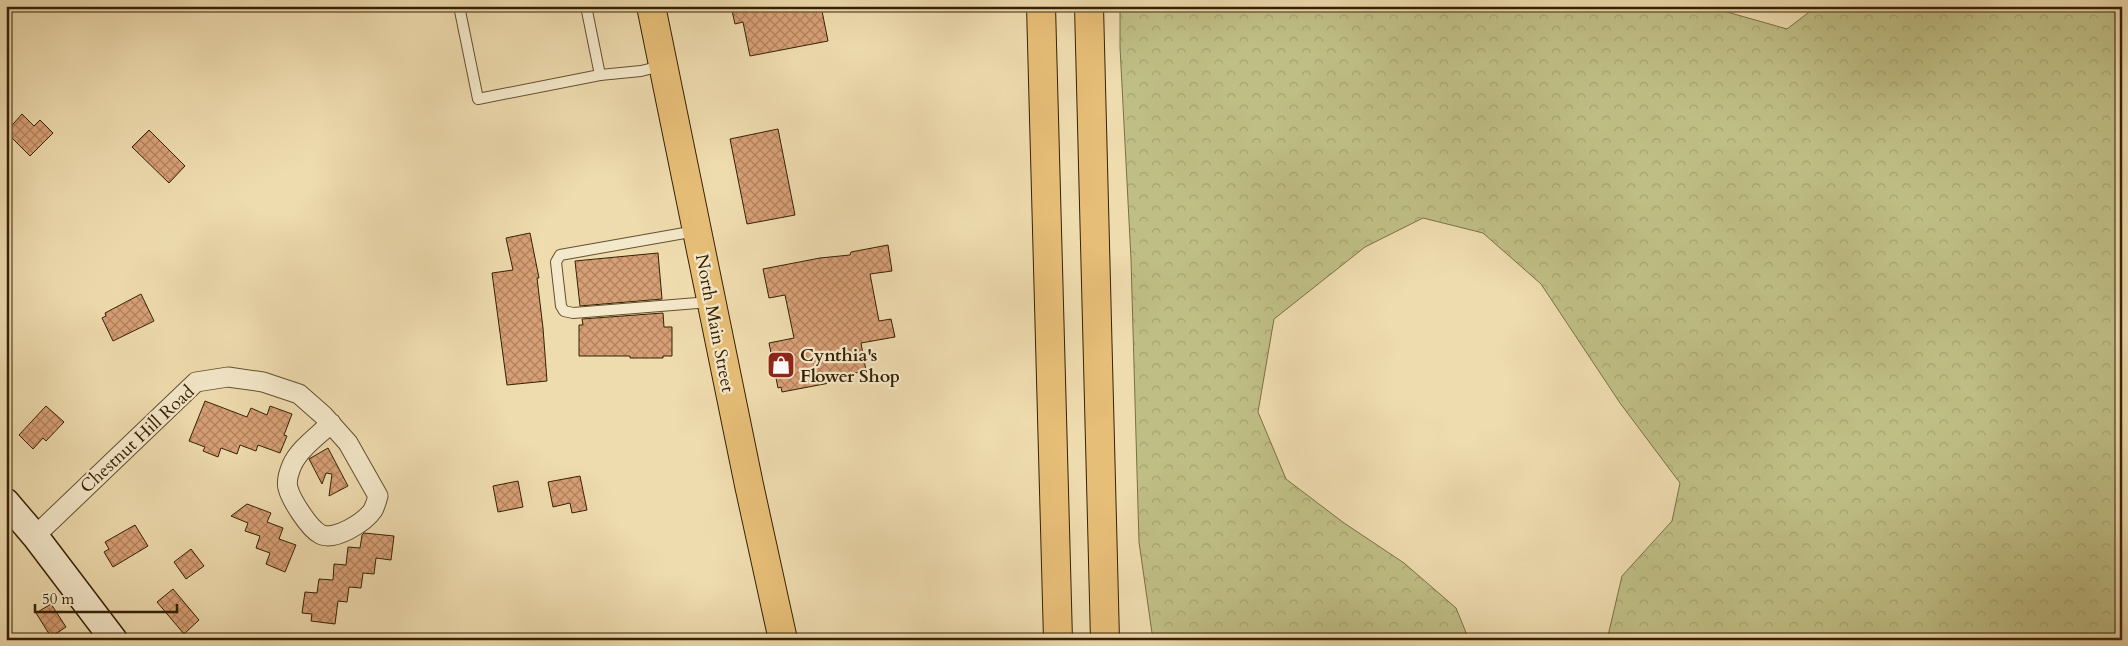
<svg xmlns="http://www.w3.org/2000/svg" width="2128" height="646" font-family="Cardo,serif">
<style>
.forest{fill:url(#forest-crowns);stroke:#7a7044}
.building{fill:url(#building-cross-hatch);stroke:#362104}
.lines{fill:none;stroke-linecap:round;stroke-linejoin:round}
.lane-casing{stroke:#64502e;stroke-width:12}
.street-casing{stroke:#64502e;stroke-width:21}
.secondary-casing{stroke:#362104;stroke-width:29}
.primary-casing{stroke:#362104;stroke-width:30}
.highway-casing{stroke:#362104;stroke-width:30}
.lane{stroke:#f4e8ca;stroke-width:10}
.street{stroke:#f4e8ca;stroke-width:19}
.secondary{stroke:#f4e8ca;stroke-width:26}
.primary{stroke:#e7be77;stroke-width:28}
.highway{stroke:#e7be77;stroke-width:28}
.labels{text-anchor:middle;stroke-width:4.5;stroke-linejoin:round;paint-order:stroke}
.street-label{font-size:18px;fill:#362104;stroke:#f4e8ca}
.poi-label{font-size:18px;font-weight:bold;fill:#362104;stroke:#f4e8ca;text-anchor:start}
</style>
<defs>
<pattern id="forest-crowns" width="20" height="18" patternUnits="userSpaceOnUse" patternTransform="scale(1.25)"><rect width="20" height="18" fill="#bfbe85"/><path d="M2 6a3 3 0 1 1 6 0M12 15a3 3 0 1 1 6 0" fill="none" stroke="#a5a371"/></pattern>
<pattern id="building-cross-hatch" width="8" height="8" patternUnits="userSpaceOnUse" patternTransform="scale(1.25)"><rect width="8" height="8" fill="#d79f75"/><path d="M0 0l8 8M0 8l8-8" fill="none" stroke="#af815e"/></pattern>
</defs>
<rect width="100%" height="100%" fill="#eedbae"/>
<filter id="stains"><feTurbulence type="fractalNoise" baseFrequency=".004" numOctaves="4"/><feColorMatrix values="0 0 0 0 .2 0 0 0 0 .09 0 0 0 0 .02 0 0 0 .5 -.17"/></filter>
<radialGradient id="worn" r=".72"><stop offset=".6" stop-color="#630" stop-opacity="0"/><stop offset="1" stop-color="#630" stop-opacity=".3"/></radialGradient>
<polygon class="forest" points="1120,6 1706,6 1787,29 1817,6 2122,6 2122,640 1607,640 1622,576 1672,521 1680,483 1620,403 1541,284 1483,233 1423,218 1365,247 1274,319 1258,412 1286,479 1344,523 1404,563 1456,608 1469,640 1153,640 1139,542 1131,259 1120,47"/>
<g class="building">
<polygon points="731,6 821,6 828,41 750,56 743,22 735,24"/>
<polygon points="22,114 34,126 40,120 53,133 30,156 6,132"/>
<polygon points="778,129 795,215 747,224 730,139"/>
<polygon points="149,130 185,166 169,183 132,147"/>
<polygon points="530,233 539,278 537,278 543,328 547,381 507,385 492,273 513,270 506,238"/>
<polygon points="888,245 892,271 870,274 879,321 891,319 895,337 861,343 866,371 839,376 840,381 782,392 781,387 778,388 769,343 794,338 785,295 769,298 763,269 820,258 850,255 851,252"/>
<polygon points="658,253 662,299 580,306 575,261"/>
<polygon points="141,294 154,321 113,341 102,318 106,316 105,313"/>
<polygon points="663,313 664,327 672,327 672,356 663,356 663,358 630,358 630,356 579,356 579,325 583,325 582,319"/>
<polygon points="205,401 247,417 251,408 267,415 270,406 292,414 284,435 287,436 280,453 258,445 256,451 240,445 237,454 221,448 218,457 203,451 205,447 189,441"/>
<polygon points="46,406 64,422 46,441 43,438 33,449 19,435"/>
<polygon points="328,448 348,486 329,496 332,474 326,473 322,484 309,459"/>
<polygon points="580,476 587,510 572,513 570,503 553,507 548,482"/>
<polygon points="518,481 523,507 498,512 493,486"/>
<polygon points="247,504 271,513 267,522 283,528 279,539 296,545 285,572 266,564 270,553 256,548 260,536 245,531 248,523 231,516"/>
<polygon points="135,525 148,546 113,567 104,552 109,549 105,542"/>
<polygon points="364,533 394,536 391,560 376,558 374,574 363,573 361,588 349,587 347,602 338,601 335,624 311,621 312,614 302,613 305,592 317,593 319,579 333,580 334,564 346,565 348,547 360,548 362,535"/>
<polygon points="191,549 204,566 186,579 174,562"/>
<polygon points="173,589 199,620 184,634 157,602"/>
<polygon points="51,604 66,627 51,637 36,613"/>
</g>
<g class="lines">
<defs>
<g id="lane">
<polyline points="459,6 478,99 600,75 641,71 661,66"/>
<polyline points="586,6 600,75"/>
<polyline points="696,231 560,255 556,262 561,306 564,311 573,313 710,302"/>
</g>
<path id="street" d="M35 536 196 382 228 377 263 382 299 394 324 416 348 443 378 496C377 500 375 506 373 510 365 522 334 542 320 534 309 528 291 500 288 488 286 481 289 472 292 465 299 449 318 436 331 423"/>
<polyline id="secondary" points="6,502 35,536 114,640"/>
<polyline id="primary" points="651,6 749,485 783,640"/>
<g id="highway">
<polyline points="1041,6 1058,640"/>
<polyline points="1089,6 1105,640"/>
</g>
</defs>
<use href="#lane" class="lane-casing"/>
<use href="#street" class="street-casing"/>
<use href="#secondary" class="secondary-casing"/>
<use href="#primary" class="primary-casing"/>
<use href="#highway" class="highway-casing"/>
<use href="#lane" class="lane"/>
<use href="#street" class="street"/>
<use href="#secondary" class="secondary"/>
<use href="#primary" class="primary"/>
<use href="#highway" class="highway"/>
</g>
<defs>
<symbol id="shop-square" viewBox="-11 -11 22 22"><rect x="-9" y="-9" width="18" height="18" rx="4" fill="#8f2418" stroke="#f4e8ca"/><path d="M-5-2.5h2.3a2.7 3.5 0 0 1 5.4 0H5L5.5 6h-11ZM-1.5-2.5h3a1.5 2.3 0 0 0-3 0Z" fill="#fff"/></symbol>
</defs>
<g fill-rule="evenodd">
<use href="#shop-square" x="765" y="349" width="32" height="32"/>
</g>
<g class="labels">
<g class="street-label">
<text transform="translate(715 323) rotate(79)" y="6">North Main Street</text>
<text transform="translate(137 439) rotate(-43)" y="6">Chestnut Hill Road</text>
</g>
<g class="poi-label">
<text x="800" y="361">Cynthia's<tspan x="800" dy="21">Flower Shop</tspan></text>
</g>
</g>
<rect width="2128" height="646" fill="none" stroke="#eedbae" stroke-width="25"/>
<rect x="8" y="8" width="2113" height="631" fill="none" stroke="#362104" stroke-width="2.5"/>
<rect x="12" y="12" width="2103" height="621" fill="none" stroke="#362104"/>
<path d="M35 604v8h142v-8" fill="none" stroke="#362104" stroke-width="2.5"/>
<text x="42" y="604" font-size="15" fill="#362104" stroke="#f4e8ca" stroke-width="4" paint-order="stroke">50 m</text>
<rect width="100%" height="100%" filter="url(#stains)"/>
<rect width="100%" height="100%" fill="url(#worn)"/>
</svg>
